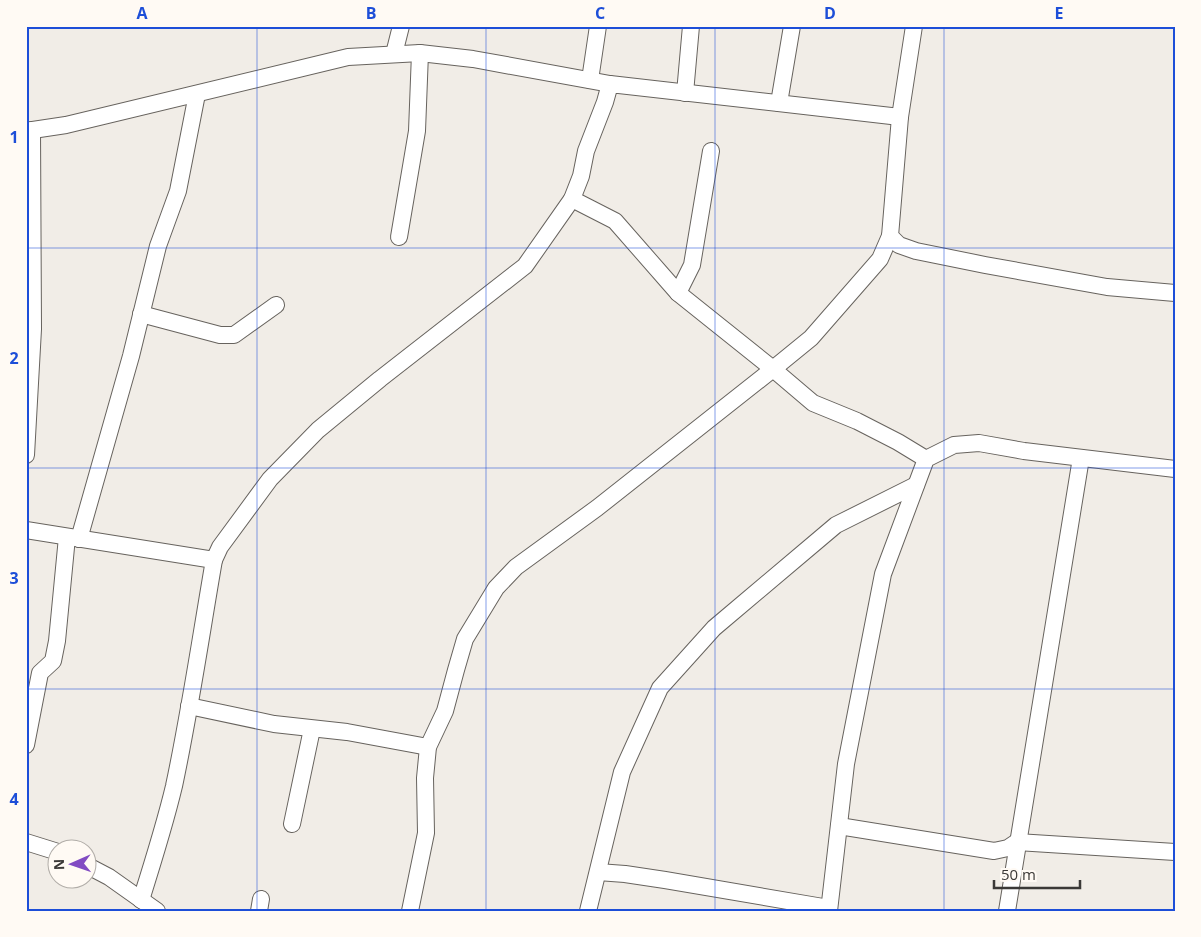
<svg xmlns="http://www.w3.org/2000/svg" width="1201" height="937" font-family="'Open Sans',sans-serif">
<style>
.lines{fill:none;stroke-linecap:round;stroke-linejoin:round}
.minor-casing{stroke:#67635e;stroke-width:18}
.minor{stroke:#fff;stroke-width:16}
.grid{fill:none;stroke:#1d4ed8;stroke-width:1;stroke-opacity:0.55}
.neatline{fill:none;stroke:#1d4ed8;stroke-width:2}
.grid-label{font-size:16px;text-anchor:middle;font-weight:bold;fill:#1d4ed8}
</style>
<rect width="100%" height="100%" fill="#f1ede7"/>
<g class="lines">
<defs>
<g id="minor">
<polyline points="394,54 401,26"/>
<polyline points="590,80 598,26"/>
<polyline points="685,93 691,26"/>
<polyline points="779,103 792,26"/>
<polyline points="900,117 890,236 899,245 916,251 985,265 1107,287 1175,293"/>
<polyline points="26,131 66,125 348,57 420,53 473,59 610,84"/>
<polyline points="890,236 880,259 811,338 773,369 813,403 857,421 898,442 926,459"/>
<polyline points="399,237 417,131 420,53"/>
<polyline points="678,293 692,265 711,151"/>
<polyline points="141,314 220,335 234,335 276,305"/>
<polyline points="26,455 33,329 32,130"/>
<polyline points="26,530 214,560 220,547 270,479 318,430 380,379 525,266 572,199 581,176 586,151 605,102 610,84 900,117 914,26"/>
<polyline points="79,539 131,356 158,246 178,191 197,94"/>
<polyline points="189,706 274,724 347,732 428,747"/>
<polyline points="26,745 40,673 53,661 57,641 67,537"/>
<polyline points="292,824 312,729"/>
<polyline points="839,826 994,851 1008,848 1017,842 1175,852"/>
<polyline points="26,842 58,852"/>
<polyline points="88,866 109,877 157,911"/>
<polyline points="598,872 625,874 665,880 829,908"/>
<path d="M141 900C153 862 165 824 174 786 190 711 201 635 214 560"/>
<polyline points="259,911 261,899"/>
<polyline points="410,911 426,833 425,778 428,747 445,711 456,670 465,639 496,588 516,567 597,508 773,369 678,293 615,221 572,199"/>
<polyline points="588,911 622,772 660,688 714,628 836,525 916,485"/>
<polyline points="829,911 846,764 883,574 926,459 954,445 979,443 1024,451 1175,469"/>
<polyline points="1007,911 1081,458"/>
</g>
</defs>
<use href="#minor" class="minor-casing"/>
<use href="#minor" class="minor"/>
</g>
<path class="grid" d="M257 26V911M486 26V911M715 26V911M944 26V911M26 248H1175M26 468H1175M26 689H1175"/>
<rect width="1201" height="937" fill="none" stroke="#fffaf4" stroke-width="55"/>
<g transform="translate(72 864) rotate(268)"><circle r="24" fill="#fffaf4" stroke="#b1ada8"/>
<path d="M0-4L9 19L0 12L-9 19Z" fill="#814bc2"/>
<text y="-8" font-size="14" font-weight="bold" text-anchor="middle" fill="#3b3937">N</text>
</g>
<path d="M994 880v8h86v-8" fill="none" stroke="#3b3937" stroke-width="2.5"/>
<text x="1001" y="880" font-size="15" fill="#3b3937" stroke="#fffaf4" stroke-width="4" paint-order="stroke">50 m</text>
<rect x="28" y="28" width="1146" height="882" class="neatline"/>
<g class="grid-label">
<text x="142" y="19">A</text>
<text x="371" y="19">B</text>
<text x="600" y="19">C</text>
<text x="830" y="19">D</text>
<text x="1059" y="19">E</text>
<text x="14" y="143">1</text>
<text x="14" y="364">2</text>
<text x="14" y="584">3</text>
<text x="14" y="805">4</text>
</g>
</svg>
